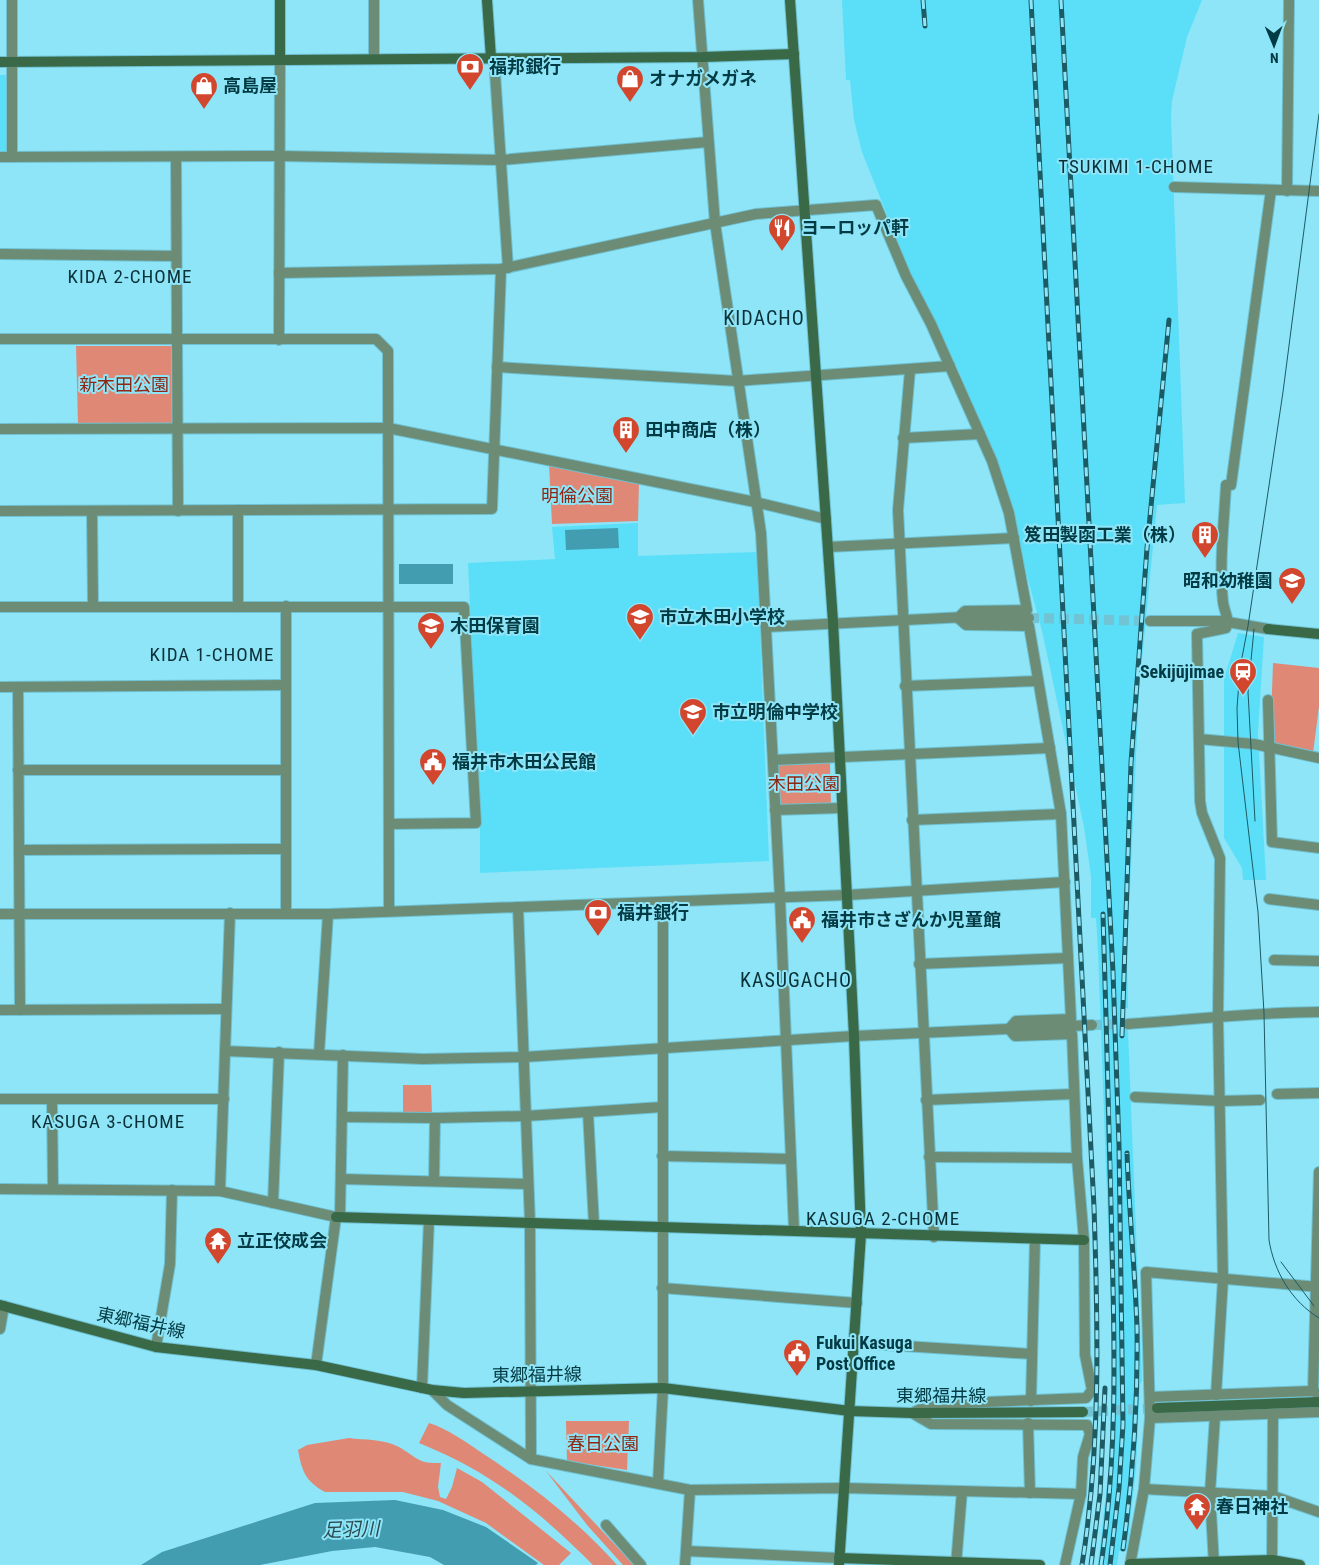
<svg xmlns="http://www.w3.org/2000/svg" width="1319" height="1565" font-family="'Roboto Condensed','Noto Sans JP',sans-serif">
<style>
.built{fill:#5bdff9}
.green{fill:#e08876}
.water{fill:#419daf}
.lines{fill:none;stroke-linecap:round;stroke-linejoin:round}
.street-tunnel{stroke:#72c3d3;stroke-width:10;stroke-dasharray:10 5;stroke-linecap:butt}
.secondary-tunnel{stroke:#72c3d3;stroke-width:10;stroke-dasharray:10 5;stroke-linecap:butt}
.street-casing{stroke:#6fc0d0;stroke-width:12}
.secondary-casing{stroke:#6fc0d0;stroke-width:12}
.street{stroke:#6d8c75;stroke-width:10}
.secondary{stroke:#3a6948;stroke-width:10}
.tram{stroke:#1c5a64;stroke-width:1}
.rail-casing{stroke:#1c5a64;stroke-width:5}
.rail{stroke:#8ee5f7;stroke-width:3;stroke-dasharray:9;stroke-linecap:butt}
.labels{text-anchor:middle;stroke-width:4;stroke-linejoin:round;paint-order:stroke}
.poi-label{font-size:18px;font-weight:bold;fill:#033b44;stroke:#8ee5f7;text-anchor:start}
.park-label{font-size:18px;fill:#8e2613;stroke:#8ee5f7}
.street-label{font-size:18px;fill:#033b44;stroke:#8ee5f7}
.neighbourhood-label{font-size:19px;letter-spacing:1px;fill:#0a3138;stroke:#8ee5f7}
.water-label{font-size:19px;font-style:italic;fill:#2c494f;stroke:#8ee5f7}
.quarter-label{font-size:20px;letter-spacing:1px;fill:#0a3138;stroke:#8ee5f7}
</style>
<rect width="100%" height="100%" fill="#8ee5f7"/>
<g class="built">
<polygon points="842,0 1202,0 1187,37 1172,101 1171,117 1185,503 1157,505 1139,691 1127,953 1128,1008 1125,1008 1125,1029 1128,1030 1142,1381 1140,1384 1136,1468 1127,1551 1119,1551 1117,1565 1098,1565 1110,1457 1112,1331 1098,951 1096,918 1091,918 1091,876 1084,827 1042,631 994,455 957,367 911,275 862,152 854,120 850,80 846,80"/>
<polygon points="0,75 7,75 8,153 0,154"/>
<polygon points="638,523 638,556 757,552 769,861 480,873 480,830 468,563 555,559 552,527"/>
<polygon points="1238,633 1264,637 1258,733 1266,880 1243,880 1242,868 1224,838 1224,679"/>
</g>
<g class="green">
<polygon points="76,346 171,346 172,424 78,424"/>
<polygon points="549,464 639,483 638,521 552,524"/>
<polygon points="1273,663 1319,668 1319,707 1313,753 1270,747"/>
<polygon points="777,762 830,762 831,805 779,806"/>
<polygon points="403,1085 431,1085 432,1114 403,1113"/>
<polygon points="566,1421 629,1421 627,1470 567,1461"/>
<path d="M429 1423C448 1429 466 1442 482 1453 531 1485 578 1521 617 1565H593C538 1510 491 1472 419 1443Z"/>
<path d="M349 1438C364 1440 385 1439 399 1447 417 1457 417 1464 441 1463L438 1487 440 1497 446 1499 452 1487 457 1468 482 1482 571 1553 559 1565H544L486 1523 438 1501 403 1492H325C305 1481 302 1471 298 1450L307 1445Z"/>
<polygon points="546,1471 634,1565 623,1565 587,1525"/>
</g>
<g class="water">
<polygon points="618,528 619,548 566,550 565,530"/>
<rect x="399" y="564" width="54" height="20"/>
<polygon points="395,1500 443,1510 486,1527 538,1563 536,1565 444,1565 430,1557 375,1547 332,1551 260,1565 141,1565 162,1552 315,1503"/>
</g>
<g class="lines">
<g class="street-tunnel">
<polyline points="1029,618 1150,621"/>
<polyline points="1092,1025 1128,1024"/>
</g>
<polyline class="secondary-tunnel" points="1083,1412 1157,1408"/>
<defs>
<g id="street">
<polyline points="12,0 12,157"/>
<polyline points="374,0 374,59"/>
<polyline points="698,0 715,223 761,533 780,898 794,1230"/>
<polyline points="494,58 508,268"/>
<polyline points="0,157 279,156 501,160 708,142"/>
<polyline points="176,157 178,511"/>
<polyline points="1174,187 1319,191"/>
<polyline points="1287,191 1289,0"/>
<polyline points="0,254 176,256"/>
<polyline points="279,273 501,269 756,214 876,205 906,276 931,324 992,461 1009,513 1027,610 965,611 958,618"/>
<polyline points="0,339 376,339 388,351 389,911"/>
<polyline points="279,340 280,60"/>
<polyline points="497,367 737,381 950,366"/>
<polyline points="910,370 898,510 934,1237"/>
<polyline points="0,429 388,428 755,502 826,519"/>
<polyline points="903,438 980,434"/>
<polyline points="0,511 492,509 501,269"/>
<polyline points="92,511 93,607"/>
<polyline points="828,547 1014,538"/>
<polyline points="0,607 464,607 476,823 389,824"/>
<polyline points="238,607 238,510"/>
<polyline points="1150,621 1222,621 1268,629"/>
<polyline points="766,627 965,617 1029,618"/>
<polyline points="905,686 1038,681"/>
<polyline points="0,687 286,685"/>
<polyline points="18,687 20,1010"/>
<polyline points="1268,700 1272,842 1319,848"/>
<polyline points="1199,739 1254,744 1319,758"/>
<polyline points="773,760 1050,748"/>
<polyline points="18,770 286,770"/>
<polyline points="775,810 842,808"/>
<polyline points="912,820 1061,814"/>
<polyline points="19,850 286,849"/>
<polyline points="1269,899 1319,905"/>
<polyline points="518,907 530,1223 531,1459"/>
<polyline points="286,912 286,606"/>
<polyline points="0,914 328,914 847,895 1065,882"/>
<polyline points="1274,960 1319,961"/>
<polyline points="919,964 1068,958"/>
<polyline points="0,1010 226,1009"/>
<path d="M1128 1024C1192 1020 1255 1012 1319 1012"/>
<polyline points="225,1051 423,1059 524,1057 854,1036 1092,1025"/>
<polyline points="319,1054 328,914"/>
<polyline points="1277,1094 1319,1093"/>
<polyline points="1135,1097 1220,1101 1260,1100"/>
<polyline points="0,1099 224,1099"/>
<polyline points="52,1099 53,1189"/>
<polyline points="926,1100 1074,1094"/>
<polyline points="588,1112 594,1225"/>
<polyline points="343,1117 435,1118 526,1116 662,1107"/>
<polyline points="662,1156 791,1159"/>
<polyline points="929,1157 1077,1158"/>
<polyline points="341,1179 528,1184"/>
<polyline points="434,1181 435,1118"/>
<polyline points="0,1189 220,1191 336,1217 316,1365"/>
<polyline points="220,1191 230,913"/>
<polyline points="273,1203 279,1052"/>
<polyline points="340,1217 343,1055"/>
<polyline points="662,1288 857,1303"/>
<polyline points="0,1329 4,1306"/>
<polyline points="855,1343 1032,1354"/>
<polyline points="156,1347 170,1264 172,1190"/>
<polyline points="422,1388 429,1220"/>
<polyline points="432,1390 447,1405 531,1459 690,1490 844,1488 1081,1494"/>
<polyline points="1313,1391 1319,1172"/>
<path d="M1216 1395 1223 1279 1218 1018 1220 858 1202 813 1200 801 1197 634 1226 628C1230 619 1224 611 1223 602 1219 564 1224 523 1226 485H1231L1271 190"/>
<polyline points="1150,1397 1313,1391 1318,1394"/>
<polyline points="1031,1401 1035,1239"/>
<polyline points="912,1413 931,1404 1086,1398 1092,1390 1085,1355 1084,1240 1077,1158 1072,1034 1015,1036 1009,1029 1016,1021 1071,1019 1061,814 1029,626 966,625 958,618"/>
<polyline points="912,1413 931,1424 1087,1425 1090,1434 1083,1457 1081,1494 1065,1565"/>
<polyline points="1150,1418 1319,1412"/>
<polyline points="1028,1423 1030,1493"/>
<polyline points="658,1483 663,1388 663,902"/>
<polyline points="1144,1489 1273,1496 1319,1512"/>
<polyline points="606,1525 641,1565"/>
<polyline points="686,1551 839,1558"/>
<polyline points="685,1565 690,1490"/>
<polyline points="956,1565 962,1491"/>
<polyline points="1130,1565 1144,1489 1150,1418 1146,1272 1319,1287"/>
<polyline points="1214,1565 1210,1493 1215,1416"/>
<polyline points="1272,1565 1273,1414"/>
</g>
<g id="secondary">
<polyline points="280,0 280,60"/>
<polyline points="487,0 491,58"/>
<polyline points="790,0 833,622 854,1036 861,1234 839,1565"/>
<polyline points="0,62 703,57 794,54"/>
<polyline points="1268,629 1319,634"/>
<polyline points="336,1217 1084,1240"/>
<polyline points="0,1305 156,1347 316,1365 432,1390 464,1393 663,1388 850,1411 912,1413 1083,1412"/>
<polyline points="1157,1408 1319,1402"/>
<polyline points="839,1558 1040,1565"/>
<polyline points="1130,1564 1272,1560 1300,1565"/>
</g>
</defs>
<use href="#street" class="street-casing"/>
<use href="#secondary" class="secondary-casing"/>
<use href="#street" class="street"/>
<use href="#secondary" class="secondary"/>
<g class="tram">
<path d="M1319 114 1283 392 1248 626 1240 668 1237 708 1238 742 1258 912 1264 1013 1269 1240C1274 1271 1291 1301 1319 1318"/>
<polyline points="1254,629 1248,692 1255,821"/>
<polyline points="1281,1262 1314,1306"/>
</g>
<defs>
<g id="rail">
<polyline points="923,0 925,26"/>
<path d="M1031 0 1094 1207C1098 1327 1101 1446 1082 1565"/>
<polyline points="1061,0 1113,972 1119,1145 1123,1424 1119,1488 1110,1565"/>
<polyline points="1122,1036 1131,763 1147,548 1169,320"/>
<path d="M1123 1549C1133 1476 1138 1402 1137 1328 1135 1270 1129 1211 1127 1153"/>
<polyline points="1091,1565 1100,1494 1105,1388"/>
<path d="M1101 1565C1117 1459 1115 1354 1112 1247 1110 1136 1106 1025 1103 914"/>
</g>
</defs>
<use href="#rail" class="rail-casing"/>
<use href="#rail" class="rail"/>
</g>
<defs>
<symbol id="bank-pin" viewBox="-11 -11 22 30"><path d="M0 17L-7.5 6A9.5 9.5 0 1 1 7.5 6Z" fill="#d2462d" stroke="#8ee5f7"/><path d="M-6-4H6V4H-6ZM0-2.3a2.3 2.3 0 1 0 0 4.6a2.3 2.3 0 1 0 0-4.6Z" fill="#fff"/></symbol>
<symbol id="shop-pin" viewBox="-11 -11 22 30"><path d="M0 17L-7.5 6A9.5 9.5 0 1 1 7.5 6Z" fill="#d2462d" stroke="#8ee5f7"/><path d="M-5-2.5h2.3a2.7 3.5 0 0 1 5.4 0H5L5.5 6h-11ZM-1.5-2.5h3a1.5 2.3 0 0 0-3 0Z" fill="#fff"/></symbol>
<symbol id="restaurant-pin" viewBox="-11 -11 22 30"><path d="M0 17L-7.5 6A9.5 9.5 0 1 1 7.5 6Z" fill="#d2462d" stroke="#8ee5f7"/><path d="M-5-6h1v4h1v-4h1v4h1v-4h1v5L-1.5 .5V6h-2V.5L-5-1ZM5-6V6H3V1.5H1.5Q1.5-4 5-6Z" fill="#fff"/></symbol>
<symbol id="building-pin" viewBox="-11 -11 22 30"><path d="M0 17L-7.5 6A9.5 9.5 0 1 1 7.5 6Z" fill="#d2462d" stroke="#8ee5f7"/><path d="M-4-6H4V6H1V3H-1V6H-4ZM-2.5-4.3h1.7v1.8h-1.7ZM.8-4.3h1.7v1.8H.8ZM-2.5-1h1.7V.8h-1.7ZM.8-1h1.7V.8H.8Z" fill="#fff"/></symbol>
<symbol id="school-pin" viewBox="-11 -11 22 30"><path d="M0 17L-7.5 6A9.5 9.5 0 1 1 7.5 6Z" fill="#d2462d" stroke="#8ee5f7"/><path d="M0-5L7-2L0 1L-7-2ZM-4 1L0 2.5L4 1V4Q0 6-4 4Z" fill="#fff"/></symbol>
<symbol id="station-pin" viewBox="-11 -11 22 30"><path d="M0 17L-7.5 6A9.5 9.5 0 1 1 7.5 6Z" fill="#d2462d" stroke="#8ee5f7"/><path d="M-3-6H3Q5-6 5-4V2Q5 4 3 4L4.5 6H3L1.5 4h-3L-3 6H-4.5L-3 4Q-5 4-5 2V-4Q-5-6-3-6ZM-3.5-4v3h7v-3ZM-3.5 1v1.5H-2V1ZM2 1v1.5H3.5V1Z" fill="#fff"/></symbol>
<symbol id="civic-pin" viewBox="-11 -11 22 30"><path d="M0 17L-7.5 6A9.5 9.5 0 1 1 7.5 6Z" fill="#d2462d" stroke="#8ee5f7"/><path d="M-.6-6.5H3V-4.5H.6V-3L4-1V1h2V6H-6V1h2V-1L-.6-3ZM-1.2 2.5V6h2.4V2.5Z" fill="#fff"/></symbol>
<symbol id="temple-pin" viewBox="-11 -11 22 30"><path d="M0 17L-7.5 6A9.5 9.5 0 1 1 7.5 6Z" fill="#d2462d" stroke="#8ee5f7"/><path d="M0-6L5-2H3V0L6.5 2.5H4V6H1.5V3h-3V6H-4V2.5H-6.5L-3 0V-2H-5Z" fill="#fff"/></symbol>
</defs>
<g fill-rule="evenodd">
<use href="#bank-pin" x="454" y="51" width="32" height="43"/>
<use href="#shop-pin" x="614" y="63" width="32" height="43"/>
<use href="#shop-pin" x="188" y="70" width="32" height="43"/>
<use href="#restaurant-pin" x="766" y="212" width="32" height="43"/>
<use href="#building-pin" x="610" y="414" width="32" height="43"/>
<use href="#building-pin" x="1189" y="519" width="32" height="43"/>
<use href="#school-pin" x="1276" y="565" width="32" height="43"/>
<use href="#school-pin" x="624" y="601" width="32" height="43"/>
<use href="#school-pin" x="415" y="610" width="32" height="43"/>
<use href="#station-pin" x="1227" y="656" width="32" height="43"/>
<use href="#school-pin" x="677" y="696" width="32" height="43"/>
<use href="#civic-pin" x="417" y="746" width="32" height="43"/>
<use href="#bank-pin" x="582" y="897" width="32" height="43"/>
<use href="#civic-pin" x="786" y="904" width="32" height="43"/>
<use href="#temple-pin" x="202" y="1225" width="32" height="43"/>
<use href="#civic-pin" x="781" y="1337" width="32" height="43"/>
<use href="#temple-pin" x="1181" y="1491" width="32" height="43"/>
</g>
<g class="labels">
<g class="poi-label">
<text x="489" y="73">福邦銀行</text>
<text x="649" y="85">オナガメガネ</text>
<text x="223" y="92">高島屋</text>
<text x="801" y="234">ヨーロッパ軒</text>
<text x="645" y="436">田中商店（株）</text>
<text x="1186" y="541" text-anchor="end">笈田製函工業（株）</text>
<text x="1273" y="587" text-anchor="end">昭和幼稚園</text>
<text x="659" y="623">市立木田小学校</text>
<text x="450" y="632">木田保育園</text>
<text x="1224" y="678" text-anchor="end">Sekijūjimae</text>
<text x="712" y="718">市立明倫中学校</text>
<text x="452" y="768">福井市木田公民館</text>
<text x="617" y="919">福井銀行</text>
<text x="821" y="926">福井市さざんか児童館</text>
<text x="237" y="1247">立正佼成会</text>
<text x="816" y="1349">Fukui Kasuga<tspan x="816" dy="21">Post Office</tspan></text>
<text x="1216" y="1513">春日神社</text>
</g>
<g class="park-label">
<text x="124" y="391">新木田公園</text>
<text x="577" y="502">明倫公園</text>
<text x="804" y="790">木田公園</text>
<text x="603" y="1450">春日公園</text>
</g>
<g class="street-label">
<text transform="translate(141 1323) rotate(12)" y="6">東郷福井線</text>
<text transform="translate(537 1375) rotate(-1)" y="6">東郷福井線</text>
<text x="941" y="1402">東郷福井線</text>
</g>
<g class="neighbourhood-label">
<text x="1136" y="173">TSUKIMI 1-CHOME</text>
<text x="130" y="283">KIDA 2-CHOME</text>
<text x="212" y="661">KIDA 1-CHOME</text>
<text x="108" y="1128">KASUGA 3-CHOME</text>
<text x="883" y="1225">KASUGA 2-CHOME</text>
</g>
<g class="water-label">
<text transform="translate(351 1529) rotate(-2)" y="7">足羽川</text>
</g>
<g class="quarter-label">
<text x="764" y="325">KIDACHO</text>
<text x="796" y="987">KASUGACHO</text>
</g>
</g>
<g transform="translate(1274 45) rotate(179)" stroke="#8ee5f7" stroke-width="4" paint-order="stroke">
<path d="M0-4L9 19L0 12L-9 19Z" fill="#033b44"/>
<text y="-8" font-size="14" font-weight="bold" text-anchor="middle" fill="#033b44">N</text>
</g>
</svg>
